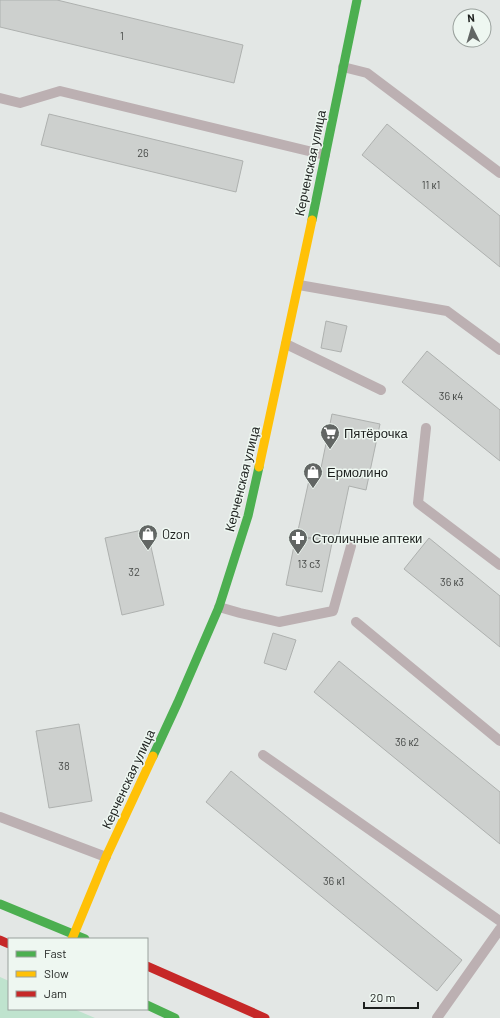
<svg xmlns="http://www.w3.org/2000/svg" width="500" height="1018" font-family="Barlow,sans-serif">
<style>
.green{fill:#bfe3ce}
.building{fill:#cdd0ce;stroke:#aeb1af}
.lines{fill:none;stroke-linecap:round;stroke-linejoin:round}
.lane{stroke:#bcb0b2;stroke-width:10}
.fast{stroke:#4caf50;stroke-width:9}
.slow{stroke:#ffc107;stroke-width:9}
.jam{stroke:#c62828;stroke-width:9}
.labels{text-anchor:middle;stroke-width:3;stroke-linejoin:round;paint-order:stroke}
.number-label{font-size:11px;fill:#494c4a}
.street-label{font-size:13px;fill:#1d201e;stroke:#eef7f1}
.poi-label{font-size:13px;fill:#1d201e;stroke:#eef7f1;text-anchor:start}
</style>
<rect width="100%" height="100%" fill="#e3e7e5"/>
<polygon class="green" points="0,977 9,981 9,1009 74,1009 95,1018 0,1018"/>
<g class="building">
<polygon points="0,0 57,0 243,45 234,83 0,27"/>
<polygon points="49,114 243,161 236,192 41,145"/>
<polygon points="387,124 500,216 500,267 362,155"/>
<polygon points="326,321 347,326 341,352 321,348"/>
<polygon points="427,351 500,410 500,461 402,382"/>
<polygon points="332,414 380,424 366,490 349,486 337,543 297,535 311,471 320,473"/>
<polygon points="147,529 164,605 122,615 105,538"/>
<polygon points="296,536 332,543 322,592 286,585"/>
<polygon points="429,538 500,596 500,647 404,569"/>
<polygon points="273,633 296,640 286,670 264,663"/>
<polygon points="339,661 500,792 500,844 314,692"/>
<polygon points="79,724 92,801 49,808 36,731"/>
<polygon points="231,771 462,960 437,991 206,802"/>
</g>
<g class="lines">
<g class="lane">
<polyline points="343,67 367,73 500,173"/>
<polyline points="0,98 20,103 60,91 325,155"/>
<polyline points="299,285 447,311 500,350"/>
<polyline points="286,344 381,390"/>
<polyline points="426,428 418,503 500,565"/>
<polyline points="219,607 240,613 279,622 333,611 351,546"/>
<polyline points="356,622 500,741"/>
<polyline points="263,755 500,921"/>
<polyline points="0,817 106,857"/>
<polyline points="437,1018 500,929"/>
</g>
<g class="fast">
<polyline points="312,220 357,0"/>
<polyline points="153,756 178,702 219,607 248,516 259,467"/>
<polyline points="0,904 85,939"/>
<polyline points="147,1005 175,1018"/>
</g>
<g class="slow">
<polyline points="259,467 312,220"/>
<polyline points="72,939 106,857 153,756"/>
</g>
<g class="jam">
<polyline points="0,940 9,944"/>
<polyline points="147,966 265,1018"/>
</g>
</g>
<defs>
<symbol id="supermarket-pin" viewBox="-11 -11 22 30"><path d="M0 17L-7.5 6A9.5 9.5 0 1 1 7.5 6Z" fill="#626664" stroke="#eef7f1"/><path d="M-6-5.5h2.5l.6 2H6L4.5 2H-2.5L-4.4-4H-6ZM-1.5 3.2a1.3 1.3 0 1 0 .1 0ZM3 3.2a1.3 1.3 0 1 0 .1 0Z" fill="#fff"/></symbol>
<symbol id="shop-pin" viewBox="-11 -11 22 30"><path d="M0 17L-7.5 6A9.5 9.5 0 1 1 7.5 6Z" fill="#626664" stroke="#eef7f1"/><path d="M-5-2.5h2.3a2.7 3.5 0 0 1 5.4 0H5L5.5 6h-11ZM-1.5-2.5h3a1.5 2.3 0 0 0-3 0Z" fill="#fff"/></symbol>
<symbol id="pharmacy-pin" viewBox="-11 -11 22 30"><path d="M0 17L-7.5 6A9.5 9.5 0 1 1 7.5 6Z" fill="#626664" stroke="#eef7f1"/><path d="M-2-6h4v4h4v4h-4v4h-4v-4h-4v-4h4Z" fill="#fff"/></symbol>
</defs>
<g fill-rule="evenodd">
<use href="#supermarket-pin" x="319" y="422" width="22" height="30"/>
<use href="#shop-pin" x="302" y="461" width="22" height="30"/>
<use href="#shop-pin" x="137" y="523" width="22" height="30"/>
<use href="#pharmacy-pin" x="287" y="527" width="22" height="30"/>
</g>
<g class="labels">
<g class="number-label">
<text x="122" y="40">1</text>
<text x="143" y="157">26</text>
<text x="431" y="189">11 к1</text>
<text x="451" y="400">36 к4</text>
<text x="309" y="568">13 с3</text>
<text x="134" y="576">32</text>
<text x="452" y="586">36 к3</text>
<text x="407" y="746">36 к2</text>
<text x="64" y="770">38</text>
<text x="334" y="885">36 к1</text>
</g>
<g class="street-label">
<text transform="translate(310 163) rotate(-78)" y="5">Керченская улица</text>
<text transform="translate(242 479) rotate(-76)" y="5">Керченская улица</text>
<text transform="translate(128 779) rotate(-65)" y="5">Керченская улица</text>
</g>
<g class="poi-label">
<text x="344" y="438">Пятёрочка</text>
<text x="327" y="477">Ермолино</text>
<text x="162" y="539">Ozon</text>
<text x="312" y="543">Столичные аптеки</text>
</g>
</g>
<rect x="8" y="938" width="140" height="72" fill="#eef7f1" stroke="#9aa19d"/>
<rect x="16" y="951" width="20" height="6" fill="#4caf50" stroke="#9aa19d"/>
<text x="44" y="958" font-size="12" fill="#1d201e">Fast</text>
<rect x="16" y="971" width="20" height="6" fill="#ffc107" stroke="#9aa19d"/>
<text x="44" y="978" font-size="12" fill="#1d201e">Slow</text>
<rect x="16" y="991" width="20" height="6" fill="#c62828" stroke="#9aa19d"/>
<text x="44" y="998" font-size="12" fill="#1d201e">Jam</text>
<g transform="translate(472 28) rotate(355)"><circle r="19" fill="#eef7f1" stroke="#9aa19d"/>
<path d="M0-3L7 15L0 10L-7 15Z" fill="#626664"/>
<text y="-6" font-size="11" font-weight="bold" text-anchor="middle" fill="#1d201e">N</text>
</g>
<path d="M364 1002v6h54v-6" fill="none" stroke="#1d201e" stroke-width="2"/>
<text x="370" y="1002" font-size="12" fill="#1d201e" stroke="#eef7f1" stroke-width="3" paint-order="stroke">20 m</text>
</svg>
